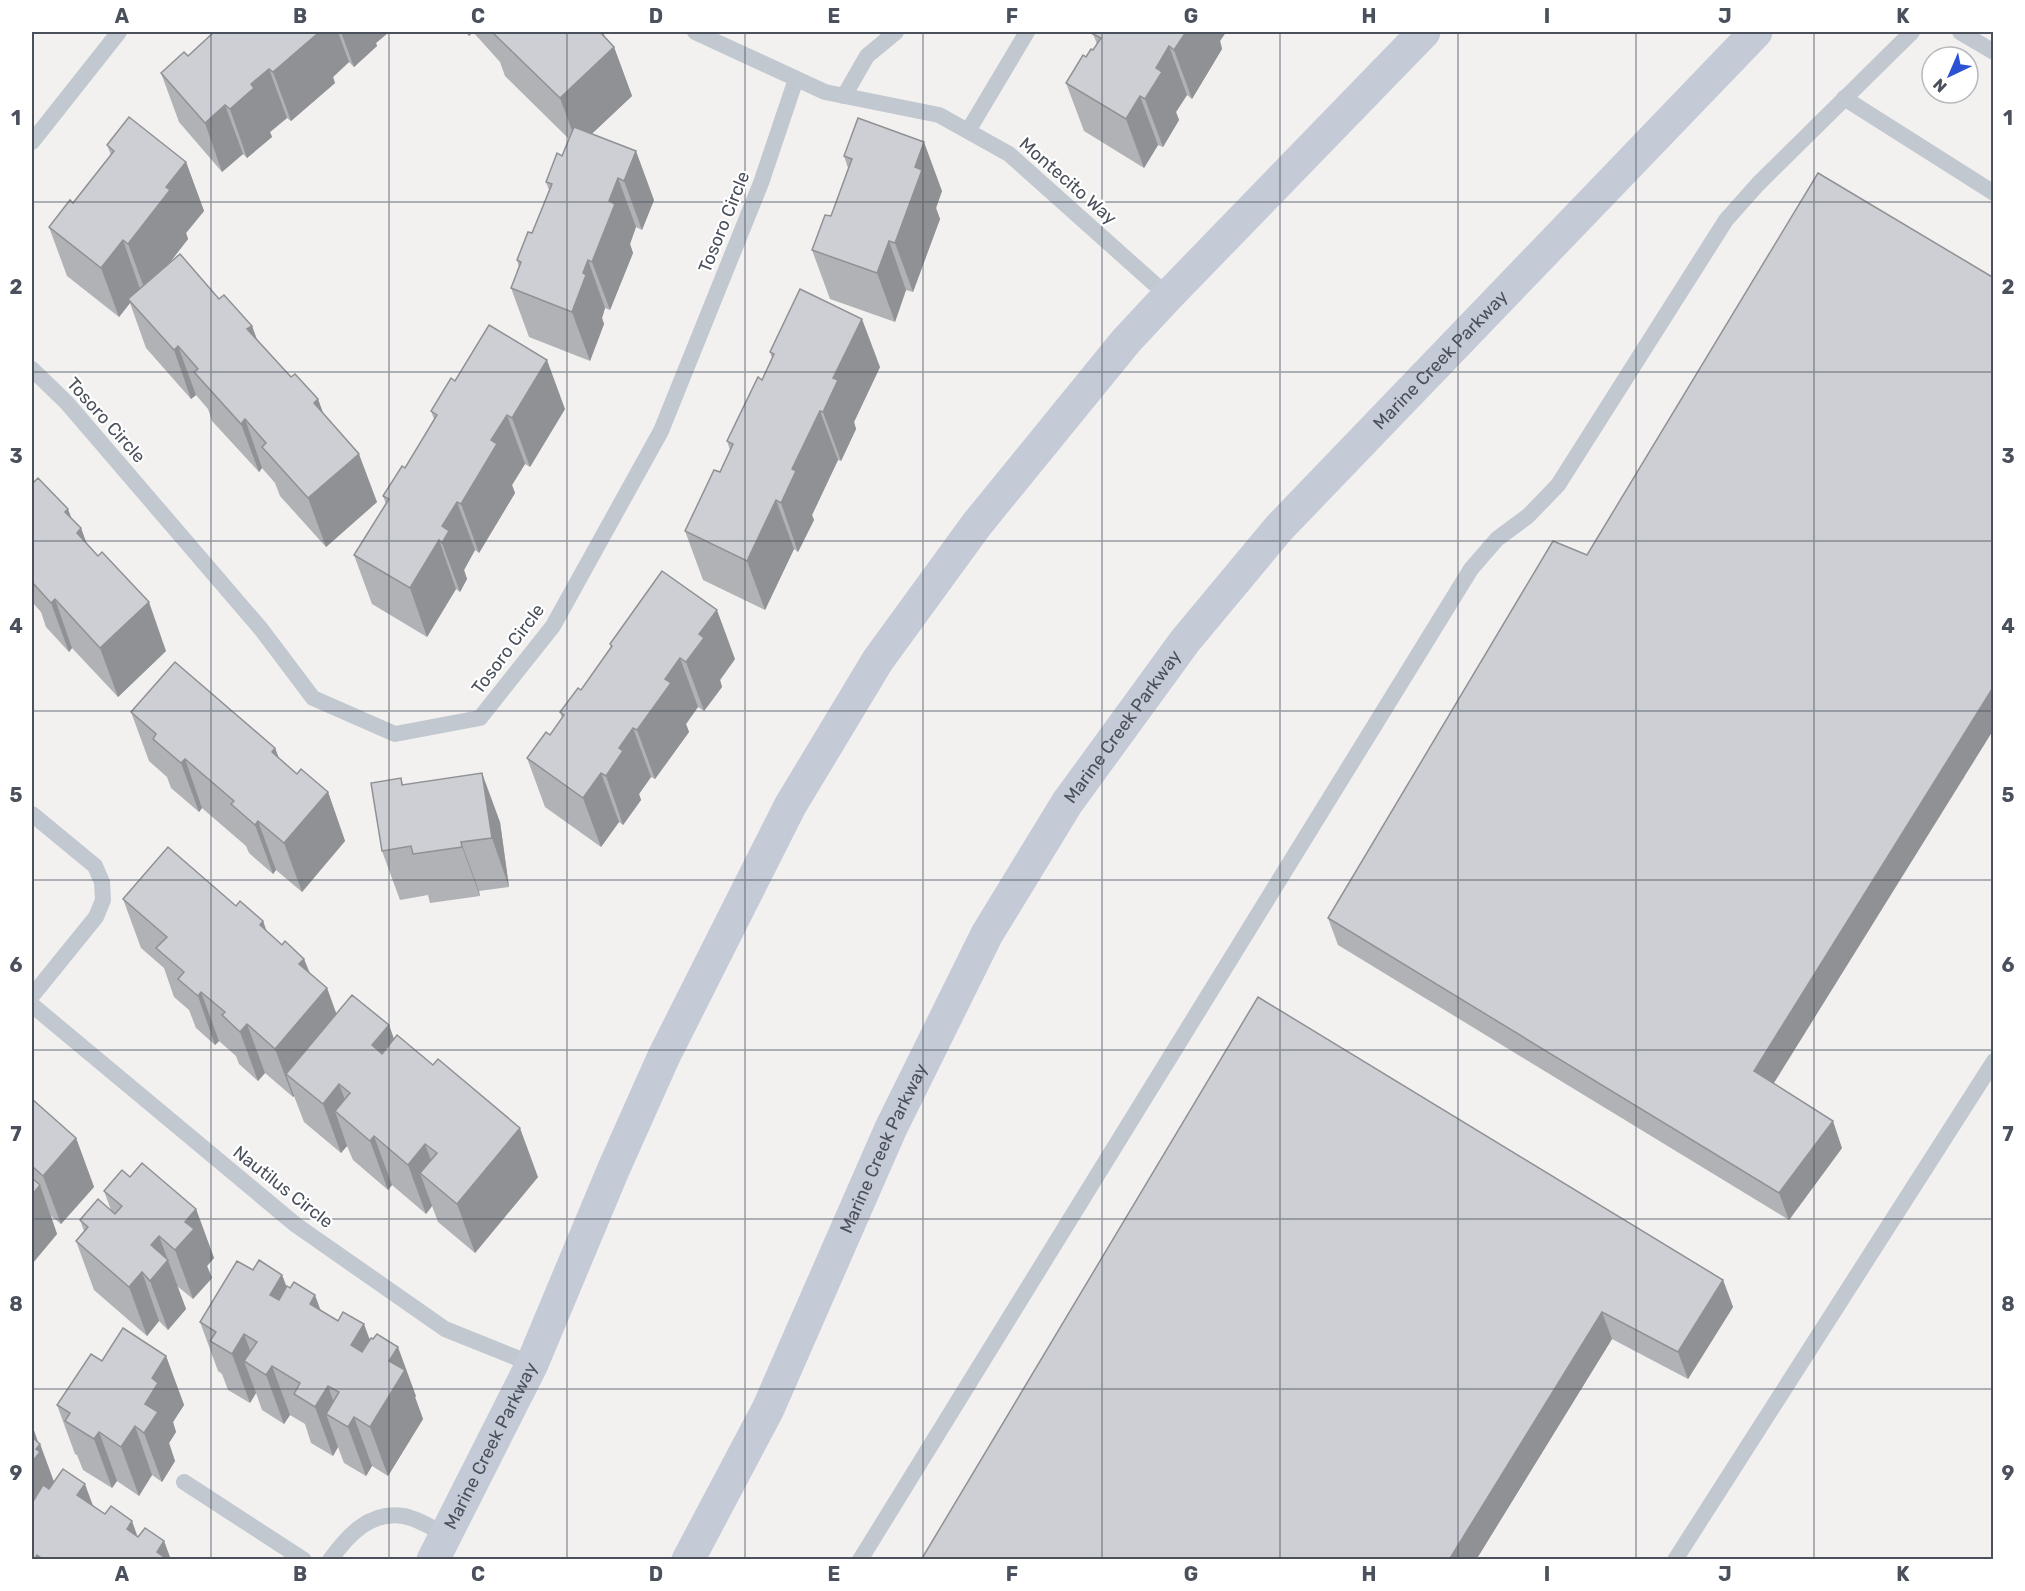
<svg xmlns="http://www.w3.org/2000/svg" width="2025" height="1591" font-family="Rubik,sans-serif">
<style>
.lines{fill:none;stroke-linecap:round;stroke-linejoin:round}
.service{stroke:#c2c8d0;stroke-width:16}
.secondary{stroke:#c5cad7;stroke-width:33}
.wall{fill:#b1b2b6}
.shaded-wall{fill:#909194}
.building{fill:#cecfd4;stroke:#909194;stroke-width:1.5}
.grid{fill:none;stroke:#4a505c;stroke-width:1.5;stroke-opacity:0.55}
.labels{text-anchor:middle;stroke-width:4.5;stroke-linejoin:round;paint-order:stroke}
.street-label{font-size:18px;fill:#4a505c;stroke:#fff}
.neatline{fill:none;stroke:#4a505c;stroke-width:2}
.grid-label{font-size:20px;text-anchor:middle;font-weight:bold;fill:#4a505c}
</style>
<rect width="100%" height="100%" fill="#f2f1f0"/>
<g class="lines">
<g class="service">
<polyline points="695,32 825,92 939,115 1009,154 1168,296"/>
<polyline points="1960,32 1994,52"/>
<polyline points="844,96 867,56 896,32"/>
<polyline points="1844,98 1994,193"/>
<polyline points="968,131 1027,32"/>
<polyline points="32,142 119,32"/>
<polyline points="32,369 67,403 261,629 313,698 395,734 480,718 553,626 661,431 761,183 796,79"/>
<polyline points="32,814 95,866 102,882 103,900 96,917 32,996"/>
<polyline points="32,1005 296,1225 445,1329 532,1364"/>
<polyline points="184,1482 304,1560"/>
<path d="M330 1560C348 1535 370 1511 403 1516 417 1518 434 1529 446 1535"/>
<polyline points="860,1560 1471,569 1497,539 1528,516 1558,485 1726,220 1758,184 1912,32"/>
<polyline points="1675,1560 1994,1061"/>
</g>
<g class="secondary">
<path id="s1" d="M433 1560 532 1364 614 1168 664 1056 790 806 878 660 977 524 1126 341 1168 296 1424 32"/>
<path id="s2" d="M688 1560 768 1409 891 1128 987 934 1067 803 1185 641 1279 528 1756 32"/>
</g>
</g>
<g class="wall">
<polygon points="214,32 389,32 376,43 377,46 354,67 349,62 333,77 335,83 291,121 287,118 270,132 272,137 247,158 243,154 222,172 179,122 161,73 188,56"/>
<polygon points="465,32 603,32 605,37 614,47 632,96 591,134 654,200 642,230 636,227 630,244 633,253 610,310 605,308 602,318 604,324 590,361 529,337 511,288 519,267 517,260 532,233 549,190 546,182 562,156 569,139 505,76 500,62 473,32 469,36"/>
<polygon points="1095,32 1226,32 1220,41 1222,49 1192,99 1187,95 1176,112 1179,120 1163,147 1158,145 1144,168 1084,131 1066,83 1086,57 1093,50 1097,44 1093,34"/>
<polygon points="107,145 186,162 204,211 186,233 188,239 168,265 219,299 252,326 257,340 291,377 318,399 323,414 377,502 326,547 280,496 275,483 262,468 259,472 212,421 208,409 196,395 191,399 146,348 130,303 119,317 67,276 49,227 73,203 111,155"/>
<polygon points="844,156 942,191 936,208 940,219 913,292 906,290 895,322 830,299 812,250 831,216 848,168"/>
<polygon points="770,352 880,367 854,422 856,429 841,461 838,460 812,515 814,520 798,552 794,549 765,610 703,580 685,531 720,472 730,450 727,441 762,380 772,358"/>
<polygon points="455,381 565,409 530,467 525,464 512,485 515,493 479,553 475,550 464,570 467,579 460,592 456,589 427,637 372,604 354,555 386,504 383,496 405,468 434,419 431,411"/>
<polygon points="32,480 81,528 86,543 166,651 118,697 72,648 69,652 46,627 41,612 32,602"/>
<polygon points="610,644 735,659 720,680 722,687 704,711 698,707 686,724 689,732 655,779 651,777 639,794 641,800 623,825 619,822 601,847 545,807 527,758 550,735 562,718 560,712 581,690 611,647"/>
<polygon points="131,712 275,748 279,758 297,774 328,792 345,841 302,892 276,870 273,874 249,853 246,846 202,808 199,812 171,788 167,777 149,761"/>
<polygon points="401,778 403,785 500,822 509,887 479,891 480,896 430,903 428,895 400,900 382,851"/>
<polygon points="123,899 236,906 263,921 266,931 282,945 304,959 310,973 327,988 336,1014 389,1025 394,1039 538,1177 475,1253 438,1222 432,1206 426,1214 392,1185 388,1190 353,1160 347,1146 341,1153 304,1122 294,1096 293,1097 265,1073 258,1081 239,1064 236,1056 219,1041 215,1045 196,1028 189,1010 174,997 164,968 141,948"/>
<polygon points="1328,918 1773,1083 1842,1148 1789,1220 1338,945"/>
<polygon points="1258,997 1723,1280 1733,1307 1688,1379 1612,1339 1476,1560 921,1560"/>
<polygon points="32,1099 76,1138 94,1187 61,1224 51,1216 57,1234 32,1264"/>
<polygon points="130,1177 196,1209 214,1258 207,1266 212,1278 193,1299 177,1286 186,1309 168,1330 159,1321 147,1336 94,1290 76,1241 84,1231 80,1220 111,1210 104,1191"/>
<polygon points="253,1270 282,1275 287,1287 321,1310 370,1339 416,1396 415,1397 423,1419 388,1476 372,1466 366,1476 344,1463 338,1447 333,1456 311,1443 305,1424 290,1415 284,1424 262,1410 256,1393 250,1403 228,1390 222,1374 218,1371 200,1322"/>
<polygon points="166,1356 184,1405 173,1422 176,1432 169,1443 175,1461 162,1482 152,1475 139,1496 117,1481 112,1488 83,1470 77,1455 75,1454 57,1405 102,1361"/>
<polygon points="32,1425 38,1442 40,1444 54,1482 92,1505 138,1537 164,1541 171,1560 32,1560"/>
</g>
<g class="shaded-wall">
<polygon points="313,32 338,32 349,62 333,77 335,83 291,121 273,72"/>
<polygon points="341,32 389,32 376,43 377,46 354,67"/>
<polygon points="468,32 473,32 469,36"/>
<polygon points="599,32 603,32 610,51 614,47 632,96 578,147 560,98"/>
<polygon points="1186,32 1226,32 1220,41 1222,49 1192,99 1174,50"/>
<polygon points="1169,46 1187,95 1176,112 1179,120 1163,147 1145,99 1156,68"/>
<polygon points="269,69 287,118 270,132 272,137 247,158 230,109 251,84"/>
<polygon points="1140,96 1158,145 1144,168 1126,119"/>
<polygon points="225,105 243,154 222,172 205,123"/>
<polygon points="924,142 942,191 936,208 940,219 913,292 895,243 915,167"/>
<polygon points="636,151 654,200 642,230 624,181"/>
<polygon points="186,162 204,211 186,233 188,239 146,293 128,244 166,187"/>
<polygon points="618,178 636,227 630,244 633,253 610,310 592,262 609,201"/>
<polygon points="123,240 140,289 128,299 130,303 119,317 101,268"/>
<polygon points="889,241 906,290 895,322 877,273"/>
<polygon points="588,260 605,308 602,318 604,324 590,361 572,312 583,273"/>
<polygon points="862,319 880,367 854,422 856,429 841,461 823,412 833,378"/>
<polygon points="252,326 270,375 247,329"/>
<polygon points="178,346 196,395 191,399 174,350"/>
<polygon points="547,360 565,409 530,467 512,418"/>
<polygon points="318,399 336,448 314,403"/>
<polygon points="820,411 838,460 812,515 814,520 798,552 781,503 792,469"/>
<polygon points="507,415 525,464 512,485 515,493 479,553 461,504 491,440"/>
<polygon points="245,419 262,468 259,472 241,424"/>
<polygon points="359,454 377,502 326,547 308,498"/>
<polygon points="776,500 794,549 765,610 747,561"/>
<polygon points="457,502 475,550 464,570 467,579 460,592 442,543 442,526"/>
<polygon points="68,509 77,533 81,528 99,577 65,512"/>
<polygon points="439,540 456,589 427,637 410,588"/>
<polygon points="55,599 72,648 69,652 51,603"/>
<polygon points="149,602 166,651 118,697 100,648"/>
<polygon points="717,610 735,659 720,680 722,687 704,711 686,662 699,634"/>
<polygon points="680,658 698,707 686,724 689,732 655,779 637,730 665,679"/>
<polygon points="1994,686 1994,729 1764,1099 1754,1071"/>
<polygon points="633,728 651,777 639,794 641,800 623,825 606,776 619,748"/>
<polygon points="275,748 293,797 272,752"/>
<polygon points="185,759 202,808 199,812 181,763"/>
<polygon points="482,773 500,822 509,887 492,838"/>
<polygon points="601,773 619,822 601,847 583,798"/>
<polygon points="328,792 345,841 302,892 284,843"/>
<polygon points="258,821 276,870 273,874 255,825"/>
<polygon points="461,842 479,891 480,896 462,847"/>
<polygon points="263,921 281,970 260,925"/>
<polygon points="304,959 319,998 327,988 345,1037 286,1074 294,1096 293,1097 275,1049 299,964"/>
<polygon points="201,992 219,1041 215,1045 198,996"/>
<polygon points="247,1024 265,1073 258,1081 240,1032"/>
<polygon points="389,1025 406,1074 372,1045"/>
<polygon points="339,1084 356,1129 335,1111 347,1146 341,1153 323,1104"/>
<polygon points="1833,1121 1842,1148 1789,1220 1779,1193"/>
<polygon points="520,1128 538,1177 475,1253 457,1204"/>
<polygon points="374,1136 392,1185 388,1190 370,1141"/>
<polygon points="76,1138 94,1187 61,1224 43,1176"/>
<polygon points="425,1144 443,1192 420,1173 432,1206 426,1214 408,1165"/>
<polygon points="32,1175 37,1189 40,1185 57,1234 32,1264"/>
<polygon points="196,1209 214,1258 207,1266 212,1278 193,1299 175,1250 185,1222"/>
<polygon points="159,1236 186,1309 168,1330 150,1281 151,1245"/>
<polygon points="142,1272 159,1321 147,1336 129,1287"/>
<polygon points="282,1275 300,1324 270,1295"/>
<polygon points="1723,1280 1733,1307 1688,1379 1678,1352"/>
<polygon points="315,1295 333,1344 310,1304"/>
<polygon points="1602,1312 1612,1339 1476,1560 1449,1560"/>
<polygon points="364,1324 382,1373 351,1345"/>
<polygon points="244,1334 257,1369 244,1361 256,1393 250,1403 232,1354"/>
<polygon points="398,1347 416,1396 415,1397 423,1419 388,1476 370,1427 389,1361"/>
<polygon points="166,1356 184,1405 173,1422 176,1432 169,1443 175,1461 162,1482 144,1433 145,1404 152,1378"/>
<polygon points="272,1366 290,1415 284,1424 266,1375"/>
<polygon points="328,1386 341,1423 326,1414 338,1447 333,1456 315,1407"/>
<polygon points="354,1417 372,1466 366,1476 348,1427"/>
<polygon points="32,1425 39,1445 40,1444 58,1493 41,1522 32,1497"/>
<polygon points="135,1426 152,1475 139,1496 121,1447"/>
<polygon points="99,1432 117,1481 112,1488 94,1439"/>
<polygon points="85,1484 103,1533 77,1495"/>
<polygon points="132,1521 146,1560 127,1529"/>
<polygon points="164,1541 171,1560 160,1560 157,1552"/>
</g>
<g class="building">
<polygon points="214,32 314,32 317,34 273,72 269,69 251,84 254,88 230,109 225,105 205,123 161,73 184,52 188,56"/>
<polygon points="492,32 600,32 614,47 560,98"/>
<polygon points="1095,32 1186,32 1174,50 1169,46 1156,68 1162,72 1145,99 1140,96 1126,119 1066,83 1083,55 1086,57 1091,49 1093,50 1101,38 1093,34"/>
<polygon points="129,117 186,162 166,187 170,190 128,244 123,240 101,268 49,227 70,200 73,203 114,151 107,145"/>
<polygon points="858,118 924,142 915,167 922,170 895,243 889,241 877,273 812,250 825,215 831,216 852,159 844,156"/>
<polygon points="574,127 636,151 624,181 618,178 609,201 615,204 592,262 588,260 583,273 586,275 572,312 511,288 521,262 517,260 528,232 532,233 552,184 546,182 557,153 562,156"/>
<polygon points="1818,173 1994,278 1994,686 1754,1071 1833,1121 1779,1193 1328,918 1553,541 1587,555"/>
<polygon points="180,254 219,299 224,295 252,326 247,329 291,377 295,374 318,399 314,403 359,454 308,498 262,447 266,443 245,419 241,424 194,372 198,369 178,346 174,350 128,299"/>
<polygon points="800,289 862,319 833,378 838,380 823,412 820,411 792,469 796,471 781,503 776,500 747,561 685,531 714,470 720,472 733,444 727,441 758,377 762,380 774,354 770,352"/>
<polygon points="489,325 547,360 512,418 507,415 491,440 497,444 461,504 457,502 442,526 449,531 442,543 439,540 410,588 354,555 389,499 383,496 402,466 405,468 437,415 431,411 451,378 455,381"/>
<polygon points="38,478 68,509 65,512 81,528 77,533 98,556 102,552 149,602 100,648 55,599 51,603 32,582 32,576 33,574 32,572 32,480 34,482"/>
<polygon points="662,571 717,610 699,634 704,638 686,662 680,658 665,679 671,683 637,730 633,728 619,748 623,751 606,776 601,773 583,798 527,758 546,732 550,735 564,715 560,712 578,688 581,690 612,646 610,644"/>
<polygon points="175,662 275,748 272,752 297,774 301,769 328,792 284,843 258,821 255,825 231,804 234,801 185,759 181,763 153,739 156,734 131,712"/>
<polygon points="482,773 492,838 461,842 462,847 413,854 411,846 382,851 371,783 401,778 402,785"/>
<polygon points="168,847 236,906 240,901 263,921 260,925 282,945 285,941 304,959 299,964 327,988 275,1049 247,1024 240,1032 222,1015 225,1012 201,992 198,996 178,979 184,972 156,948 167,937 123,899"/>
<polygon points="352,995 389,1025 372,1045 382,1054 397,1035 433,1065 438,1059 520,1128 457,1204 420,1173 437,1153 425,1144 408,1165 374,1136 370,1141 335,1111 350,1093 339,1084 323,1104 286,1074"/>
<polygon points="1258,997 1723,1280 1678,1352 1602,1312 1449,1560 921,1560"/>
<polygon points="32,1099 76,1138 43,1176 32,1166"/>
<polygon points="142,1163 196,1209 185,1222 194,1229 175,1250 159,1236 151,1245 168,1260 150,1281 142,1272 129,1287 76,1241 88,1227 80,1220 98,1199 115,1214 122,1206 104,1191 122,1170 130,1177"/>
<polygon points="32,1178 40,1185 32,1195"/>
<polygon points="259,1260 282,1275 270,1295 279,1300 287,1286 290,1288 294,1282 315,1295 310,1304 338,1321 343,1312 364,1324 351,1345 362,1352 371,1338 373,1339 377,1334 398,1347 389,1361 405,1370 370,1427 354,1417 348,1427 326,1414 339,1392 328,1386 315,1407 294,1394 300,1383 272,1366 266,1375 244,1361 257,1342 244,1334 232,1354 210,1341 216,1332 200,1322 237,1261 253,1270"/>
<polygon points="123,1328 166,1356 152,1378 158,1383 145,1404 158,1412 144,1433 135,1426 121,1447 99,1432 94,1439 65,1421 70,1413 57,1405 91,1354 102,1361"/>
<polygon points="32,1437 40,1444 36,1449 40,1452 32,1462"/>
<polygon points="63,1469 85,1484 77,1495 105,1514 111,1506 132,1521 127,1529 138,1537 145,1528 164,1541 157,1552 168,1560 44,1560 37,1555 34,1560 32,1560 32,1503 43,1485 49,1489"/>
</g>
<path class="grid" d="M211 32V1560M389 32V1560M567 32V1560M745 32V1560M923 32V1560M1102 32V1560M1280 32V1560M1458 32V1560M1636 32V1560M1814 32V1560M32 202H1994M32 372H1994M32 541H1994M32 711H1994M32 880H1994M32 1050H1994M32 1219H1994M32 1389H1994"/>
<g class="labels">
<g class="street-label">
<text transform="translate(1068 181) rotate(41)" y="6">Montecito Way</text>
<text transform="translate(724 222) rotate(-68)" y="6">Tosoro Circle</text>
<text dy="6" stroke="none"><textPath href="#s2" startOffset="1428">Marine Creek Parkway</textPath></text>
<text transform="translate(106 420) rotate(48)" y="6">Tosoro Circle</text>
<text transform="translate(508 649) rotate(-53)" y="6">Tosoro Circle</text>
<text dy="6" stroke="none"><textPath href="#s2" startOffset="942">Marine Creek Parkway</textPath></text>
<text dy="6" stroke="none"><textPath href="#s2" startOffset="456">Marine Creek Parkway</textPath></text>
<text transform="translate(283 1187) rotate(38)" y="6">Nautilus Circle</text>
<text dy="6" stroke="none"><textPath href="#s1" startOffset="128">Marine Creek Parkway</textPath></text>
</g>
</g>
<rect width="2025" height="1591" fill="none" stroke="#ffffff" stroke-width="66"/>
<g transform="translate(1950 75) rotate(224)"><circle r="28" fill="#ffffff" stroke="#b7b9be" stroke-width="1.5"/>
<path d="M0-4.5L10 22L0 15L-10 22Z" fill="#2b52d2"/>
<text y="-9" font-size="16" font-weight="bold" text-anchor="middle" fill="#4a505c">N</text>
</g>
<rect x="33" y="33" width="1959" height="1525" class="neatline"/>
<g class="grid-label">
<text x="122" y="23">A</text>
<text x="300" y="23">B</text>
<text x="478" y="23">C</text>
<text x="656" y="23">D</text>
<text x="834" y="23">E</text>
<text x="1012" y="23">F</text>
<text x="1191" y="23">G</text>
<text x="1369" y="23">H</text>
<text x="1547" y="23">I</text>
<text x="1725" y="23">J</text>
<text x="1903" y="23">K</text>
<text x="16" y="125">1</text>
<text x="2008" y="125">1</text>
<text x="16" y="294">2</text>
<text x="2008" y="294">2</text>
<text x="16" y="463">3</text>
<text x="2008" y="463">3</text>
<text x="16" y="633">4</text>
<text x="2008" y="633">4</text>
<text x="16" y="802">5</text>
<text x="2008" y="802">5</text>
<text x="16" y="972">6</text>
<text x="2008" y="972">6</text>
<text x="16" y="1141">7</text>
<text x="2008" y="1141">7</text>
<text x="16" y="1311">8</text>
<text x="2008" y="1311">8</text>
<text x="16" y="1480">9</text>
<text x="2008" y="1480">9</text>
<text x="122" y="1581">A</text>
<text x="300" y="1581">B</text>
<text x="478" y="1581">C</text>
<text x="656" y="1581">D</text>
<text x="834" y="1581">E</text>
<text x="1012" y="1581">F</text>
<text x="1191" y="1581">G</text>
<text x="1369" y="1581">H</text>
<text x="1547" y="1581">I</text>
<text x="1725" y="1581">J</text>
<text x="1903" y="1581">K</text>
</g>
</svg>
